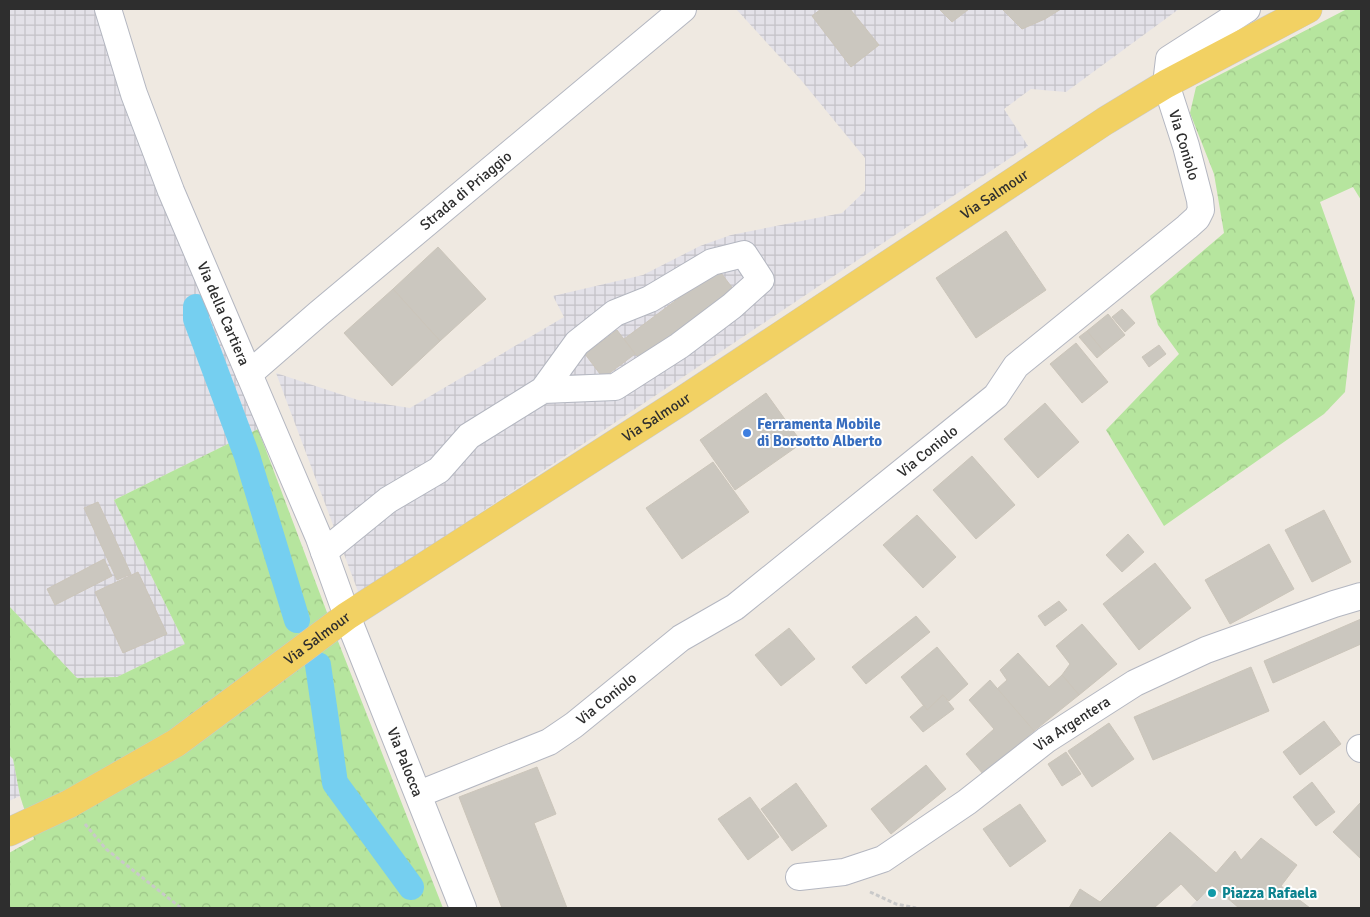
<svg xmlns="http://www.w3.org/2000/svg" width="1370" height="917" font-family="Signika,sans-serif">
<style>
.industrial{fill:url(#industrial-grid)}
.forest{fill:url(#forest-crowns)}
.plaza{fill:#dfdcd8}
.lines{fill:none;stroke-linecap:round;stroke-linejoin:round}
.canal{stroke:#75cff0;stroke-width:26}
.building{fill:#cbc7bf;stroke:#cbc5ba}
.minor-casing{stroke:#b4b7c1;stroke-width:28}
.major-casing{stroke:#c9c9c9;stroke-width:29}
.path{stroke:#c9c9c9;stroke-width:3;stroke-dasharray:4 2.5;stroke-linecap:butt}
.minor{stroke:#fff;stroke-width:26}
.major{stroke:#f2d163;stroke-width:28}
.shop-dot{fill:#3f7fe0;stroke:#fff;stroke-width:2}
.culture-dot{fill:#0f9aa8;stroke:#fff;stroke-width:2}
.labels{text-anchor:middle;stroke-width:4;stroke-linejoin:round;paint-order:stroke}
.street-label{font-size:15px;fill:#2e2e2e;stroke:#fff}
.shop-label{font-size:15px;font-weight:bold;fill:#366cbe;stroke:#fff;text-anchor:start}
.culture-label{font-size:15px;font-weight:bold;fill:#0d838f;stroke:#fff;text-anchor:start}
</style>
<defs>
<pattern id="industrial-grid" width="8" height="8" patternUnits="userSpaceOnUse" patternTransform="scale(1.25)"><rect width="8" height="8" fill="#e3e1e8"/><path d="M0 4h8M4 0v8" fill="none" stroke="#c3c1c7"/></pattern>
<pattern id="forest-crowns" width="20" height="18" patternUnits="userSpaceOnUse" patternTransform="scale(1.25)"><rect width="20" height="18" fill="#b6e59e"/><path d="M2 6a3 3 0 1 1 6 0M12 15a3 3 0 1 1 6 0" fill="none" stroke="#9dc588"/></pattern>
</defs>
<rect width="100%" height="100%" fill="#efe9e1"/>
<g class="industrial">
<polygon points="9,9 108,9 258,429 114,500 185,644 117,677 77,678 9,606"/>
<polygon points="736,9 1179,9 1066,92 1031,89 1004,109 1028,146 359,594 276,373 358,400 410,408 564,317 553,296 643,275 700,246 731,235 842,213 865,191 865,158 801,80"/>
<polygon points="9,755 13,759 20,796 9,801"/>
</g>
<g class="forest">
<polygon points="1347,9 1361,9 1361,200 1353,187 1320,202 1355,301 1345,392 1324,414 1164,526 1106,430 1179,354 1158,325 1150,296 1224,233 1214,174 1190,113 1196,87"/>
<polygon points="258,429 334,631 443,908 9,908 9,853 34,839 20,796 13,759 9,755 9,606 77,678 117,677 185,644 114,500"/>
</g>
<polygon class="plaza" points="1212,885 1239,908 1189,908"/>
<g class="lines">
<g class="canal">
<polyline points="196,307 196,319 247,456 297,620"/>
<polyline points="318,665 335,783 411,887"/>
</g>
</g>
<g class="building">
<polygon points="821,9 850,9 879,45 851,67 812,16"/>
<polygon points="939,9 969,9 952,22"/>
<polygon points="1002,9 1061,9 1045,19 1022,29"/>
<polygon points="1006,231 1046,290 976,338 936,278"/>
<polygon points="438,247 486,299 440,341 393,289"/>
<polygon points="718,269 734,290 640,360 624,339"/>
<polygon points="393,289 440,341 392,386 344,333"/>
<polygon points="1122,309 1135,323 1125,332 1112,317"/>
<polygon points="1108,314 1125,335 1104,352 1087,331"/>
<polygon points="617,330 635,354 603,378 585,354"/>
<polygon points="1087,331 1104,352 1097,358 1079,337"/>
<polygon points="1076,343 1108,382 1082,403 1050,364"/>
<polygon points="1159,345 1166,354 1149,367 1142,357"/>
<polygon points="766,393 802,443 735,490 700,440"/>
<polygon points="1045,403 1079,442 1038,478 1004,439"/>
<polygon points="972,456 1015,505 976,539 933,490"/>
<polygon points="713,462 749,512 682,559 646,508"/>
<polygon points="98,502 131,574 117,580 84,508"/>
<polygon points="1324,510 1351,562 1312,582 1285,530"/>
<polygon points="917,515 956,557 923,588 883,545"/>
<polygon points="1128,534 1144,552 1122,572 1106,555"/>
<polygon points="1269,544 1294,589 1230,624 1205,580"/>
<polygon points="104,559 112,576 55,605 47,589"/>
<polygon points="1155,563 1191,608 1139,650 1103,604"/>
<polygon points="138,572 167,634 123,653 95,592"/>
<polygon points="1059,601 1067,610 1045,626 1038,616"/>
<polygon points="916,616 930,632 866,684 852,667"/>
<polygon points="1361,619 1361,644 1273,683 1264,661"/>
<polygon points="1082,624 1117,664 1079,695 1062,675 1070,664 1056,646"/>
<polygon points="789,628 815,659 781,686 755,655"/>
<polygon points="937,647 968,684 949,701 943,695 927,710 901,677"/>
<polygon points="1018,653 1049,687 1062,675 1079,695 1034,731 997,689 1007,680 1000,670"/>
<polygon points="1251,667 1269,711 1153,760 1134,717"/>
<polygon points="990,680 1034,731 983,774 966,754 994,729 969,700"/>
<polygon points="943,695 954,709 923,732 910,717 924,705 927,710"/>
<polygon points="1324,721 1341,744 1300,775 1283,752"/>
<polygon points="1109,723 1134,759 1092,787 1068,751"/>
<polygon points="1066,752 1081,774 1062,786 1048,764"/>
<polygon points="926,765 946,789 891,834 871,809"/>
<polygon points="537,767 556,814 534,823 567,908 502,908 459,797"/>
<polygon points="1312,782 1335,812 1316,826 1293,797"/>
<polygon points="796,783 827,826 792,851 761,809"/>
<polygon points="750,797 779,837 748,860 718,819"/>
<polygon points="1361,802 1361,859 1333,832"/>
<polygon points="1020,804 1046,841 1010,867 983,829"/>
<polygon points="1170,832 1216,873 1235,851 1241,860 1261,838 1297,865 1281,886 1310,908 1239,908 1212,885 1197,901 1181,884 1154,908 1069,908 1080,889 1100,902"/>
</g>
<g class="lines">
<defs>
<g id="minor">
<path id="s1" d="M108 9 134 94 171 191 319 538 347 616 463 908"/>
<path id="s2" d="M249 374 318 314 683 9"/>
<polyline points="324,552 388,500 439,470 469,436 543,390 577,343 615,313 650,299 712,262 744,254 761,280 732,306 679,346 615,387 543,390"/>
<polyline points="1360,748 1361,749"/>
<path id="s3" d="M419 794 549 742 574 725 681 638 735 607 996 396 1016 366 1187 227 1197 218 1201 210 1200 200 1186 146 1166 84 1169 59 1247 9"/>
<path id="s4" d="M799 877 844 872 883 859 967 802 1046 740 1135 683 1206 650 1334 604 1361 596"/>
</g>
<g id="major">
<path id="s5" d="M9 832 69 804 176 743 347 616 680 402 1105 121 1166 84 1308 9"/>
</g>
</defs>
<use href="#minor" class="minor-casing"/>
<use href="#major" class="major-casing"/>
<g class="path">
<polyline points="85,824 106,849 181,908"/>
<polyline points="870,892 896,904 916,908"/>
</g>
<use href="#minor" class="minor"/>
<use href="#major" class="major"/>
</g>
<circle class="shop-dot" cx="747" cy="433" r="5"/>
<circle class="culture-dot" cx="1212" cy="893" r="5"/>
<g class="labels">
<g class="street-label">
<text transform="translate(1184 145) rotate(73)" y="5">Via Coniolo</text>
<text dy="5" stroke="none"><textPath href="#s2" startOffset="284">Strada di Priaggio</textPath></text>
<text dy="5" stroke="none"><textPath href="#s5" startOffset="1175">Via Salmour</textPath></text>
<text dy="5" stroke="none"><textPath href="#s1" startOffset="326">Via della Cartiera</textPath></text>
<text dy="5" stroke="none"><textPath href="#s5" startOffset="770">Via Salmour</textPath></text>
<text dy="5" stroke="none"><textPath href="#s3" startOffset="618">Via Coniolo</textPath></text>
<text dy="5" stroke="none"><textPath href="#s5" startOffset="365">Via Salmour</textPath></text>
<text dy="5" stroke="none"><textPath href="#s3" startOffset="212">Via Coniolo</textPath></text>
<text dy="5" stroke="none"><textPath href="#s4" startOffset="319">Via Argentera</textPath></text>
<text dy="5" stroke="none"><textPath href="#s1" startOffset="810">Via Palocca</textPath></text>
</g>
<g class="shop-label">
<text x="757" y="429">Ferramenta Mobile<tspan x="757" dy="17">di Borsotto Alberto</tspan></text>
</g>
<g class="culture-label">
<text x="1222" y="898">Piazza Rafaela</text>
</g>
</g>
<rect width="1370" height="917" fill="none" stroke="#2e2e2e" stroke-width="20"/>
</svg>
